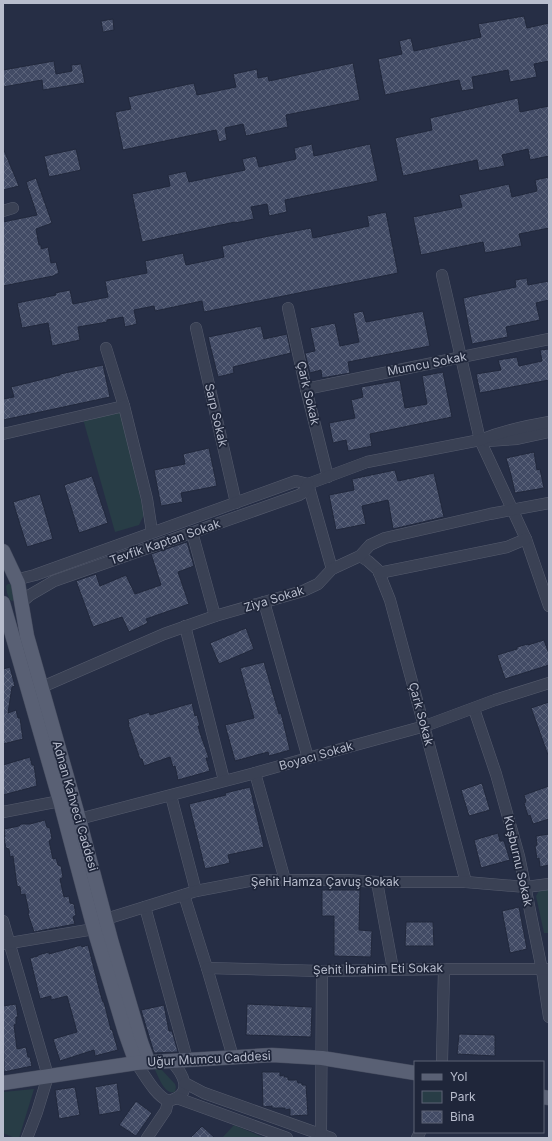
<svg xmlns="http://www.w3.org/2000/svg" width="552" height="1141" font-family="Inter,sans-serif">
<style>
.green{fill:#283d46}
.building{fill:url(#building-cross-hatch);stroke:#21283c}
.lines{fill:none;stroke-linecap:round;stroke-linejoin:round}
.minor-casing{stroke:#565c6e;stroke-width:12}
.major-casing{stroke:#444a5d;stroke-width:15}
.minor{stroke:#3a4154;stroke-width:11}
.major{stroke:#596074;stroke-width:14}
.labels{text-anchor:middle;stroke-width:3.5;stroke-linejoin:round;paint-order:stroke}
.street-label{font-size:12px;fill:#b8bdcd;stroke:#1f263a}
</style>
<defs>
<pattern id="building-cross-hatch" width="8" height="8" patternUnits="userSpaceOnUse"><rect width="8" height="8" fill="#424b65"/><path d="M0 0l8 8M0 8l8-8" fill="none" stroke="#5b637a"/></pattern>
</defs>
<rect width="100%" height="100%" fill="#262e45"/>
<g class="green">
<polygon points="122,410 144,515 139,525 115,532 83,419"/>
<polygon points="8,584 11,584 15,600 12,601 10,600 7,593 6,586"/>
<polygon points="544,889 549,889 549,933 544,933 536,896 539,891"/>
<path d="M157 1068H160L175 1084 176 1087 175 1092C165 1095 159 1078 155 1070Z"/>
<polygon points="34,1089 19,1138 15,1138 3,1133 3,1092"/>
<polygon points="234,1125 265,1138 222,1138"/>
</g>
<g class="building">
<polygon points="524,16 527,28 549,23 549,61 534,64 537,77 510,82 508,70 472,77 474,89 462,91 459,80 385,95 378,59 402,54 399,41 411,38 414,51 481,37 478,24"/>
<polygon points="113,19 114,30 103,32 101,21"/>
<polygon points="54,61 56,74 72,71 71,65 81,64 85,83 43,90 42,80 3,87 3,70"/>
<polygon points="353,63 360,100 286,115 288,127 269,131 246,136 243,124 225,128 227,140 219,142 216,130 123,150 115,112 131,109 128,97 194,83 197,95 236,87 233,74 257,69 258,78 268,76 269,81"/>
<polygon points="518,98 520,112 549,106 549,156 530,160 528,149 502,155 505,166 479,171 477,160 403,176 395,138 432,130 430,118"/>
<polygon points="312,144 314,156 370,144 378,181 285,200 287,212 269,216 267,204 251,207 254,219 235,223 235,222 142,242 132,194 170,186 168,175 186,171 189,182 245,170 242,159 256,156 259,167 296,159 294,148"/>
<polygon points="3,148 19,186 3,190"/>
<polygon points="76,149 81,170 49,177 44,156"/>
<polygon points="549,177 549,228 519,234 522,246 485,253 483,242 421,255 413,217 462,207 459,195 509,184 512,197 537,191 535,180"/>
<polygon points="36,178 52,223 36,229 39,245 41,245 41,249 48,247 51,263 56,262 59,273 53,276 3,286 3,222 37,215 26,182"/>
<polygon points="386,212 398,273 204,312 202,301 155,311 154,306 134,310 137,324 125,327 123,317 107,320 107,322 78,327 80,340 52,346 48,323 22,328 17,303 56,295 55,293 70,290 73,304 108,297 105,281 147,273 145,261 183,253 186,265 224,257 222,246 264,237 311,228 313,238 369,226 367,216"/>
<polygon points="527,278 528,285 549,281 549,300 536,303 540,320 506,327 508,337 472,344 463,298 516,287 515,280"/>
<polygon points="363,311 366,322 423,311 430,346 348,362 350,373 322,378 321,370 310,373 305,353 315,351 310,328 335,323 340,346 359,342 353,313"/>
<polygon points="261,326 264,339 287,334 291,353 233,367 234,373 218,377 208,337"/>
<polygon points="549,349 549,380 480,393 476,374 501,370 498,360 517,357 519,366 542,361 540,350"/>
<polygon points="103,365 110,397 3,420 3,399 14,397 11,387 60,375 60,374"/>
<polygon points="443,372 452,417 370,434 372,446 348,451 346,440 333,443 329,423 355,418 351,400 363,397 361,387 400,380 405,408 427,404 422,376"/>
<polygon points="209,448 217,486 181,493 183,502 161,506 154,470 185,464 183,454"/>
<polygon points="534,452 537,470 540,469 544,488 515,493 511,475 506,458"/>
<polygon points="395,470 398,481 434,473 444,517 393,529 388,500 362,506 366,524 336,530 329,495 354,490 352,479"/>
<polygon points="92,476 108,523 79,533 64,485"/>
<polygon points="40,494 53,539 27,547 13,502"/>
<polygon points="187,542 194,566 178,572 189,604 146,619 148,623 129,632 122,617 93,627 76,581 96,574 100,586 126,575 135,594 161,585 151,554"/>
<polygon points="246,628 254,649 219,664 210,643"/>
<polygon points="544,640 549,654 549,665 505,679 497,655 517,649 517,647 528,644 528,645"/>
<polygon points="264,662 279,714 281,713 290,750 269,756 268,752 235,761 225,725 254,718 240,668"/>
<polygon points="10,667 15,686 12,687 8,713 16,710 18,718 20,718 23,739 3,744 3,669"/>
<polygon points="549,702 549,755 548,755 531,708"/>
<polygon points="192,703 195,716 197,715 200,726 198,726 201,736 209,758 206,758 210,771 178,780 175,766 173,767 170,757 144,766 142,759 140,759 128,724 129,724 128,719 149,712 150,715"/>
<polygon points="30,757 32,765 34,765 37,786 3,795 3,765"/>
<polygon points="482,783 490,810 469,816 461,790"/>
<polygon points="549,786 549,819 533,824 530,815 528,816 524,803 526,802 524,795"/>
<polygon points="250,787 264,847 228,855 230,863 205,869 189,804 226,795 225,793"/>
<polygon points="45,820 47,827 50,828 52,839 49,841 53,859 56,858 58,865 61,866 63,877 60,879 64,897 69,896 70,903 74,904 76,915 73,917 75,924 34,932 28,914 29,912 25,894 21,895 20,887 17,886 13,856 10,857 9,849 6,848 4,838 5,836 4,829 19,826 21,824 30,824"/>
<polygon points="498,833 500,841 504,841 510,860 481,868 474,840"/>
<polygon points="549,834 549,865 540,867 539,858 537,859 535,846 537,845 536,836"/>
<polygon points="322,890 360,890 359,930 372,931 371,957 334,956 334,916 322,916"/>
<polygon points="519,907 527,949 510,953 502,911"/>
<polygon points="406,922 433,922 434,946 405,946"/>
<polygon points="81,945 82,947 88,945 101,996 103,1002 104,1002 111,1030 112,1029 118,1050 95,1056 94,1050 60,1061 53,1039 77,1032 67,996 51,1000 51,996 40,999 30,958 38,956 38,955 49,952 49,954"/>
<polygon points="16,1004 18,1017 16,1017 16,1024 14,1025 17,1049 26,1047 28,1057 30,1057 32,1066 4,1072 3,1006"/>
<polygon points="247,1004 312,1007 311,1037 246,1035"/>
<polygon points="164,1005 169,1031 172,1031 178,1052 154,1053 141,1010"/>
<polygon points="459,1034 495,1035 495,1056 457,1054"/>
<polygon points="262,1072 280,1072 280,1076 284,1075 284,1077 288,1077 288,1080 297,1080 298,1083 302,1083 302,1085 306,1085 308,1115 290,1116 290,1109 285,1110 285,1108 272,1108 272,1106 263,1107"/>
<polygon points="117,1083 121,1111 99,1115 95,1087"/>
<polygon points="75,1087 80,1115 59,1119 55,1090"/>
<polygon points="136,1101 152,1113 136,1136 119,1125"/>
<polygon points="202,1126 215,1138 190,1138"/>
</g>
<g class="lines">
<defs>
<g id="minor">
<polyline points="3,211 13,208"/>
<polyline points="442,275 480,440 526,539 549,606"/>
<polyline points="288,308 306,389 328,477"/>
<polyline points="196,328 236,503"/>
<polyline points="106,348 124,406"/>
<polyline points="306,389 549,339"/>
<polyline points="3,434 124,406 147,499 152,532"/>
<polyline points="487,441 517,439 549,432"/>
<polyline points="308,484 332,569"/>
<polyline points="192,532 215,616"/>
<polyline points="360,556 368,561 378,570 390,600 466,882"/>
<polyline points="379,573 507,547 526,539"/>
<path d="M16 578H23L35 575 296 481 308 484 367 462 480 440C503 431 525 426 549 422"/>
<polyline points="264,602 308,758"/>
<polyline points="21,603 30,595 54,581 299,495 304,492 308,484"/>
<polyline points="185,626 224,780"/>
<polyline points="42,687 164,634 215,616 303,591 318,584 332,569 360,556 370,545 385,538 490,514 549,503"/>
<polyline points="474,709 496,774 519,856 542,970 549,1017"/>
<polyline points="255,773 285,880"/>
<polyline points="171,796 196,891"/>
<polyline points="3,812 60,801"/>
<polyline points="79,819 255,773 308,758 425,726 495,700 549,683"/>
<polyline points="377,882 393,969"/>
<polyline points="184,895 207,968 233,1057"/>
<polyline points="145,907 187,1059"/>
<polyline points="106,919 196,891 254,880 346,880 377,882 466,882 526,887 549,884"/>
<polyline points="3,921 48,1076 37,1112 27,1138"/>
<polyline points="4,944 94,929"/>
<polyline points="207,968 322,971 444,969 549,969"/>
<polyline points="442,1062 444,969"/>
<path d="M136 1063C145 1075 154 1094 168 1101 195 1095 184 1074 170 1060"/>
<polyline points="185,1083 204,1093 331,1138"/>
<polyline points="177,1098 287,1138"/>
<polyline points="147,1138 166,1110 168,1101"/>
<polyline points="320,1138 321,1134 322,971"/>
<polyline points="417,1138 420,1132"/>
</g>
<g id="major">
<polyline points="3,551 18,583 27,636 79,819 111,940 141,1042 148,1061"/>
<polyline points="3,603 60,801 94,929 125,1032 136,1063"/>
<polyline points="3,1083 136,1063 272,1055 322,1058 415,1073"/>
<polyline points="543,1097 549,1098"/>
</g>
</defs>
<use href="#minor" class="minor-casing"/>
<use href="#major" class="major-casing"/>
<use href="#minor" class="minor"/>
<use href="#major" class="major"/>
</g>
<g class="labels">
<g class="street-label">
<text transform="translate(427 364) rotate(-11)" y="4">Mumcu Sokak</text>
<text transform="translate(308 393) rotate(77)" y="4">Çark Sokak</text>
<text transform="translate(216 415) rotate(77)" y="4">Sarp Sokak</text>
<text transform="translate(165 542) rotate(-19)" y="4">Tevfik Kaptan Sokak</text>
<text transform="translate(274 599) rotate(-17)" y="4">Ziya Sokak</text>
<text transform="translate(421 714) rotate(75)" y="4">Çark Sokak</text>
<text transform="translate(316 756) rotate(-16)" y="4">Boyacı Sokak</text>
<text transform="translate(75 806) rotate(74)" y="4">Adnan Kahveci Caddesi</text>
<text transform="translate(518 861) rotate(77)" y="4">Kuşburnu Sokak</text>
<text x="325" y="886">Şehit Hamza Çavuş Sokak</text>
<text transform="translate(378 969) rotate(-1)" y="4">Şehit İbrahim Eti Sokak</text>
<text transform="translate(209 1059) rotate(-3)" y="4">Uğur Mumcu Caddesi</text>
</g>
</g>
<rect width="552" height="1141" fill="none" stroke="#b8bdcd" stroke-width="8"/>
<rect x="414" y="1061" width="130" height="72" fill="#1f263a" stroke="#5c6275"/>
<rect x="422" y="1074" width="20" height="6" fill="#596074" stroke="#5c6275"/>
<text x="450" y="1081" font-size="12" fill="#b8bdcd">Yol</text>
<rect x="422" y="1091" width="20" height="12" fill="#283d46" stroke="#5c6275"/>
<text x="450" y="1101" font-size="12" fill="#b8bdcd">Park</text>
<rect x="422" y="1111" width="20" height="12" fill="url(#building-cross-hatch)" stroke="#5c6275"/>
<text x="450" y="1121" font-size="12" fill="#b8bdcd">Bina</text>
</svg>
